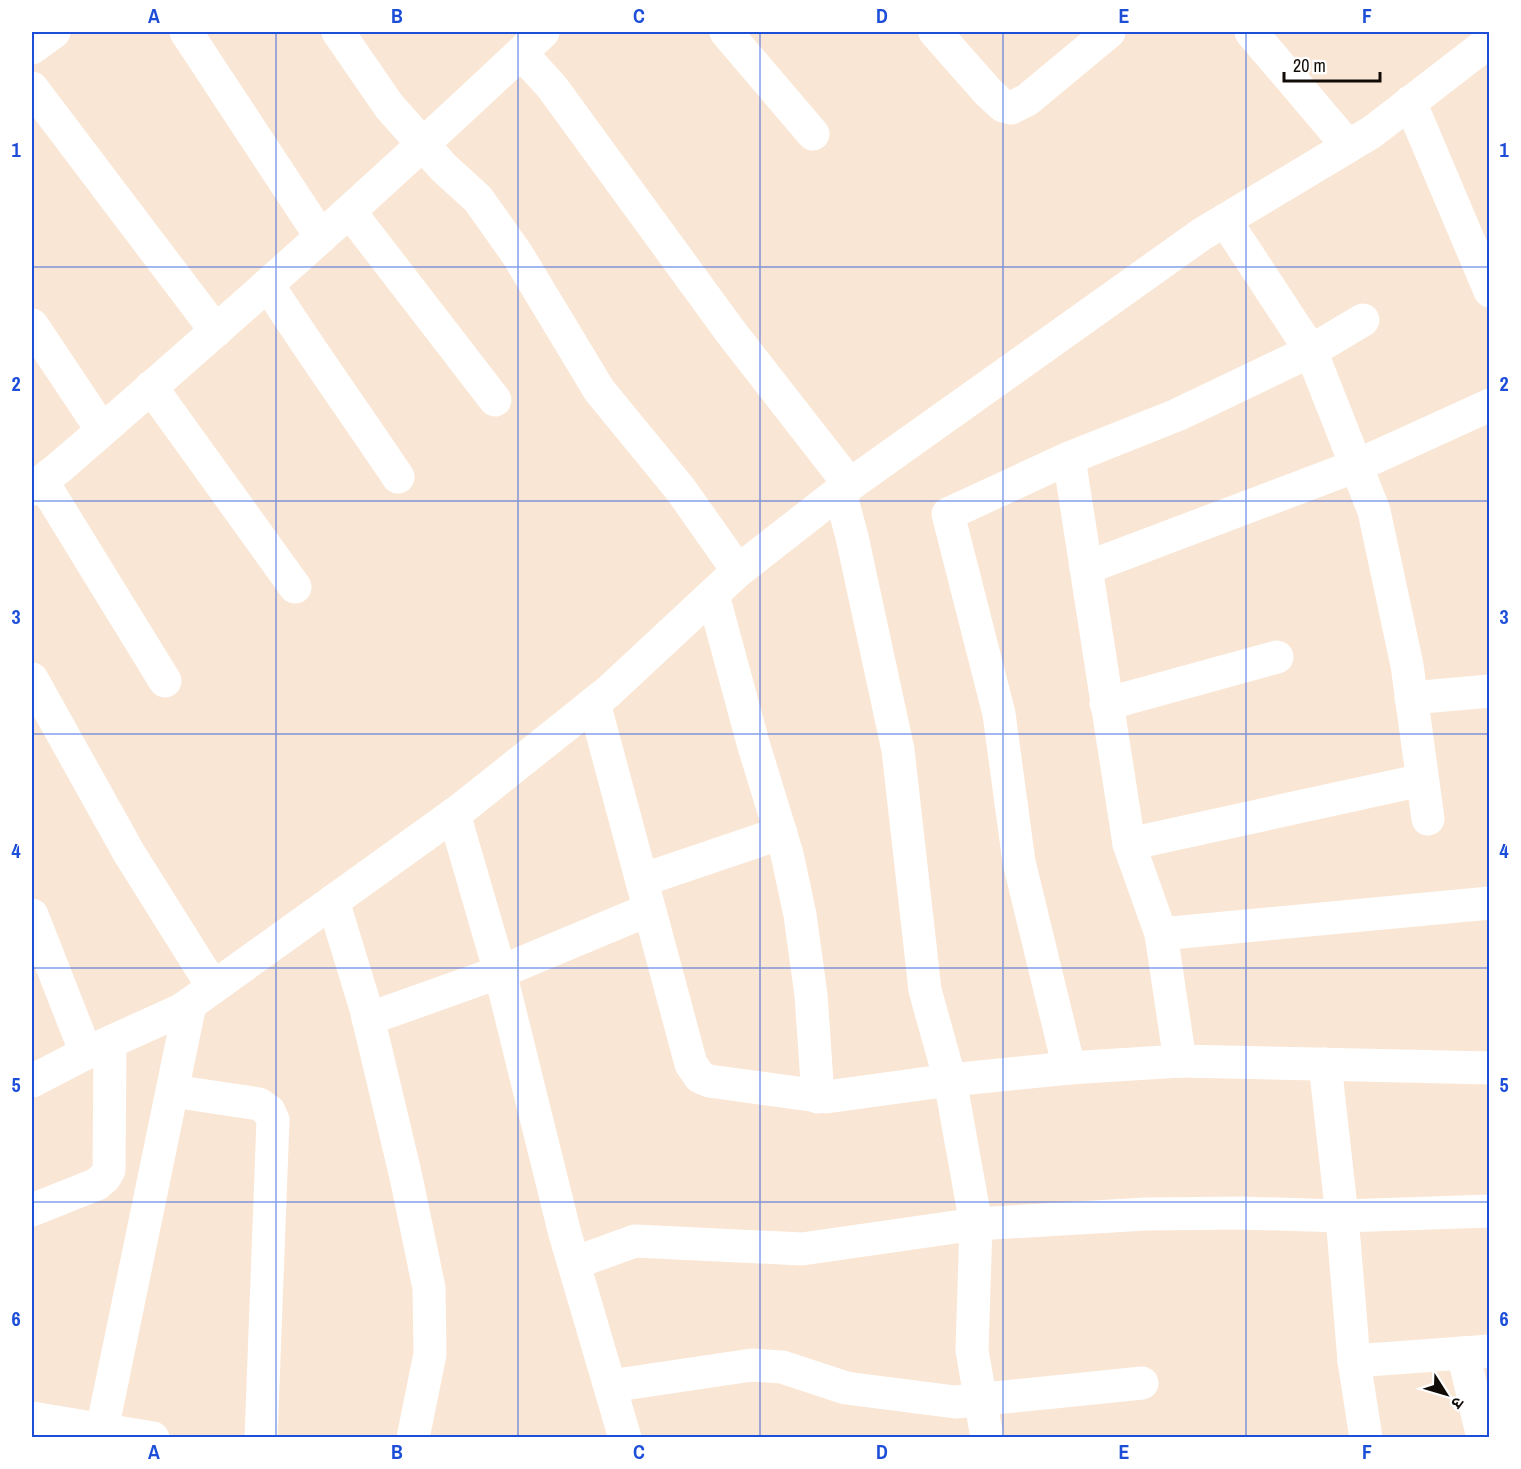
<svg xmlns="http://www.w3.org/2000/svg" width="1521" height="1469" font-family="'Archivo Narrow','Noto Sans Devanagari',sans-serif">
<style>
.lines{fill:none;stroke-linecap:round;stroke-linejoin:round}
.minor{stroke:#fff;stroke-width:33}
.tertiary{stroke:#fff;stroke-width:33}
.grid{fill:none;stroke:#1d4ed8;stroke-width:1.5;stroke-opacity:0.55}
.neatline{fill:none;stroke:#1d4ed8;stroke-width:2}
.grid-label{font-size:20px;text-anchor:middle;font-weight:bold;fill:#1d4ed8}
</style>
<rect width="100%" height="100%" fill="#fae6d4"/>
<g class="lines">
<g class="minor">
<polyline points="186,32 321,237"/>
<polyline points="338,32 389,106 443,167 478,199 517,254 599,390 681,490 738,571"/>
<polyline points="726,32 813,134"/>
<polyline points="935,32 989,93 1003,106 1011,108 1027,100 1109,32"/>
<polyline points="1251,32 1348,146"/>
<polyline points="32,48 54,32"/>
<polyline points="521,53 552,87 730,331 850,485"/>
<polyline points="32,88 216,331"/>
<polyline points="1410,102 1490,291"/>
<polyline points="350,212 495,400"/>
<polyline points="1225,220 1311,351 1374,511 1407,665 1428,819"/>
<path d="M268 285C310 350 355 413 398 477"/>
<polyline points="32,325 102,430"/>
<polyline points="151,387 295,587"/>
<polyline points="1069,458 1129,844 1161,934 1180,1061"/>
<polyline points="42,481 165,681"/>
<path d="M32 489 60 467C224 325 386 181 543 32"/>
<polyline points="840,492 852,537 898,750 925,990 950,1080 976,1224 972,1350 987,1438"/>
<polyline points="1086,568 1356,466 1490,405"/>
<polyline points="713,595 753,743 787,854 800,915 811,995 818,1097"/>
<polyline points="32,679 129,853 213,987"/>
<polyline points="1411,698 1490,691"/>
<polyline points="594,703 691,1064 700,1077 709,1081 826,1097 950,1080 1069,1068 1180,1061 1490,1068"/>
<polyline points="1106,704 1277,657"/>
<polyline points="454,814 500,972 565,1234 625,1438"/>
<polyline points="1129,844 1422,780"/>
<polyline points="642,880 781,833"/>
<polyline points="333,901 366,1009 406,1177 429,1288 430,1354 413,1438"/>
<polyline points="32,915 86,1053"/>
<polyline points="1161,934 1490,903"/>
<polyline points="368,1019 500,972 648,910"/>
<polyline points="1325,1064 1342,1216 1354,1361 1366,1438"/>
<polyline points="1069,1068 1019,862 999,714 948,514 1069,458 1177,415 1311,351 1363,320"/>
<polyline points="173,1091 259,1104 269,1111 273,1120 261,1438"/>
<polyline points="32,1210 97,1184 105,1177 109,1170 110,1044"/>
<polyline points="574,1263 635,1241 802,1249 976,1224 1146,1214 1241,1213 1342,1216 1490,1211"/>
<polyline points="1463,1353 1483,1438"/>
<polyline points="1354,1361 1490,1351"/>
<polyline points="610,1386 752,1365 782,1367 846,1388 955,1402 1142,1383"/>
<polyline points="32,1418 153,1438"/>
<polyline points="102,1430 190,1004"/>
</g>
<polyline class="tertiary" points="32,1081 86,1053 181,1010 190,1004 460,810 608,692 738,571 834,496 1202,234 1372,132 1490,41"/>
</g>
<path class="grid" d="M276 32V1438M518 32V1438M760 32V1438M1003 32V1438M1246 32V1438M32 267H1490M32 501H1490M32 734H1490M32 968H1490M32 1202H1490"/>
<rect width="1521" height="1469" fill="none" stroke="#ffffff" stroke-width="66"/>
<g transform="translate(1446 1394) rotate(127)" stroke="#ffffff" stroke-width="4.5" paint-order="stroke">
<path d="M0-4.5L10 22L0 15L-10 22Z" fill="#120c07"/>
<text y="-9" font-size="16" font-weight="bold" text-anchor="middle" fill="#120c07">उ</text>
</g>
<path d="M1284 72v9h96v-9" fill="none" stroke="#120c07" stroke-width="3"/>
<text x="1293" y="72" font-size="18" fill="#120c07" stroke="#ffffff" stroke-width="4.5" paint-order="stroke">20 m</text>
<rect x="33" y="33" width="1455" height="1403" class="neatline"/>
<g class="grid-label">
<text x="154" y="23">A</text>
<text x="397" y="23">B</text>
<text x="639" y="23">C</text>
<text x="882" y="23">D</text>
<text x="1124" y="23">E</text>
<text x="1367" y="23">F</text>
<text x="16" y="157">1</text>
<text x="1504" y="157">1</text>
<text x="16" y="391">2</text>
<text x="1504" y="391">2</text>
<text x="16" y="624">3</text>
<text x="1504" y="624">3</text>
<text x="16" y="858">4</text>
<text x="1504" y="858">4</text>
<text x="16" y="1092">5</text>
<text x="1504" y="1092">5</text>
<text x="16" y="1326">6</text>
<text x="1504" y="1326">6</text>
<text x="154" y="1459">A</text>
<text x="397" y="1459">B</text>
<text x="639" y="1459">C</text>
<text x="882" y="1459">D</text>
<text x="1124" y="1459">E</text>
<text x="1367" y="1459">F</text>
</g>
</svg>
